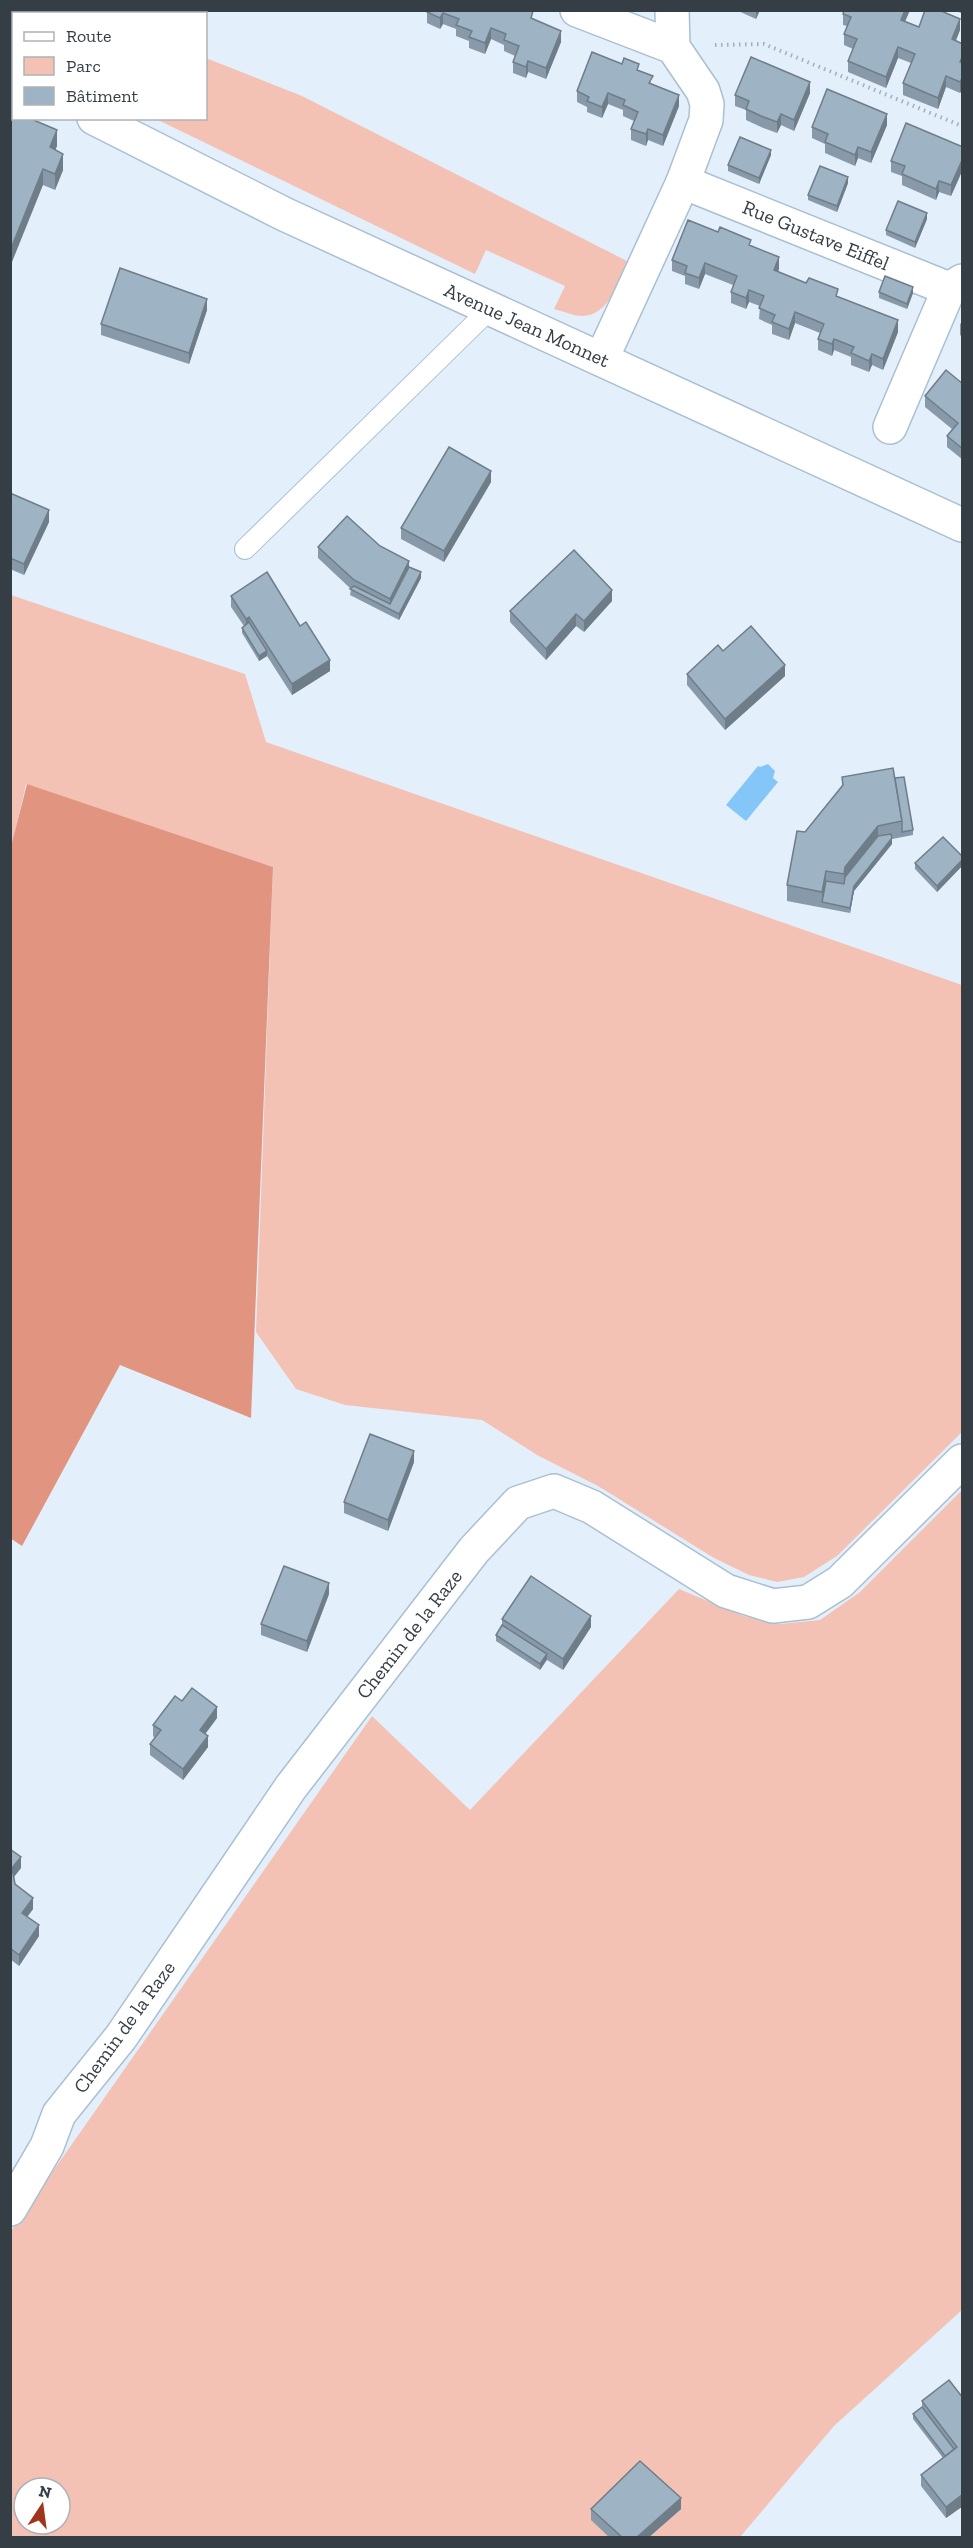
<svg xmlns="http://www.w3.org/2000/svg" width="973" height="2548" font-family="'Zilla Slab',serif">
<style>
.green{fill:#f4c2b5;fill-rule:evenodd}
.forest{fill:#e19480}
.water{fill:#85c6f9}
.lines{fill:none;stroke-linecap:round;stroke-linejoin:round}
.lane-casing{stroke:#aabfd1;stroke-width:22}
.street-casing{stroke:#aabfd1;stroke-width:36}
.path{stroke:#a4afb9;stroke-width:4;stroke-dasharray:1.5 4.5;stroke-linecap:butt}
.lane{stroke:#fff;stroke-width:20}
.street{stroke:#fff;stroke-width:33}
.wall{fill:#889aa9}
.shaded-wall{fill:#6f7d89}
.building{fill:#9eb3c4;stroke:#6f7d89;stroke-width:1.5}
.labels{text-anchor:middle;stroke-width:6;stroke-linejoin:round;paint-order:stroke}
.street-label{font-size:20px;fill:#363e45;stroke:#fff}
</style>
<rect width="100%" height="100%" fill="#e3f0fb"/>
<g class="green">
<path d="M206 58 302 96 627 261C618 282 609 316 582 316 573 316 563 311 554 309L565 286 486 250 475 274 156 119 206 118Z"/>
<polygon points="11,595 245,674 266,742 962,985 962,1432 837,1556 804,1577 777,1582 749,1575 714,1558 598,1486 537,1455 482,1420 345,1405 296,1389 256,1332 273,867 26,784 11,851"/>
<path d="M962 1490V2310L834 2426 740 2537 11 2538V2231L372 1716 470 1810 679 1589 744 1616 780 1624 820 1620 860 1592ZM24 2488H60V2524H24Z"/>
</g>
<polygon class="forest" points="27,784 273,867 251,1418 120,1365 22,1546 10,1538 10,851"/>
<polygon class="water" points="768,764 775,771 773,778 778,782 746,821 726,805 758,766 760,767"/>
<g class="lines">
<defs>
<polyline id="lane" points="245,549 490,309"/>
<g id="street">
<polyline points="577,10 673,47"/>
<polyline points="10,72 14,74"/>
<polyline points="94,118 284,214 962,525"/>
<polyline points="683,182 949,289"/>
<polyline points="602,358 683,182 706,120 707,104 703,91 673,47 672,10"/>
<polyline points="890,427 949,289 962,281"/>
<polyline points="10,2209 47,2146 59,2114 121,2037 291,1787 474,1550 518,1503 554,1491 592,1507 726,1591 773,1606 808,1602 840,1582 962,1461"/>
</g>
</defs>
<use href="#lane" class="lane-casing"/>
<use href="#street" class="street-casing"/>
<polyline class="path" points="715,45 764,44 962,126"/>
<use href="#lane" class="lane"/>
<use href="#street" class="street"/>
</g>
<g class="wall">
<polygon points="736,10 760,10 756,19"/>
<polygon points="844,10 910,10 905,21 919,27 960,30 955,41 963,44 963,88 960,93 946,87 938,109 903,95 903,83 911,63 898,58 886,88 848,72 848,61 853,49 844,45 844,34 847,26 843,25 843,14"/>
<polygon points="954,10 963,10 963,14"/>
<polygon points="427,12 533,19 561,42 546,79 528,72 526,78 513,73 513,62 515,56 504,51 504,45 491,39 485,54 469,48 469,41 456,36 456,29 443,24 440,29 427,23"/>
<polygon points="639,70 653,85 679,106 663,146 648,140 646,146 631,140 631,129 634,121 623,116 623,110 608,104 602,118 587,112 587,107 577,102 577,91"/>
<polygon points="810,93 794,131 781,125 777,133 761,127 746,120 746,110 735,106 735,95"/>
<polygon points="10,111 57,146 55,150 63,170 55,190 43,185"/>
<polygon points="887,125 871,163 858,158 855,166 825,153 825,144 812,138 812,127"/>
<polygon points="963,147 963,169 951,196 939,192 936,200 902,185 902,176 891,172 891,161"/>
<polygon points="771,155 759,184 728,171 728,165"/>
<polygon points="848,183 837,212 808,200 808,195"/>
<polygon points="927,219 915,248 886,235 886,230"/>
<polygon points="751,246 779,269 778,272 838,297 898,332 883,370 872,365 869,372 851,365 851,357 834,350 832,356 818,350 818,339 820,333 795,323 789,340 772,334 772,325 759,319 760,306 749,302 746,309 731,303 731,292 733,285 705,274 699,289 685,284 685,276 672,271 672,260"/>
<polygon points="879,292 913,293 907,309 879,298"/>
<polygon points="207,310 189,364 101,335 101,324"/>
<polygon points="963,321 963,337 960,335 960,324"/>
<polygon points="963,384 963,460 947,447 947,436 952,429 925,407 925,396"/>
<polygon points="491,482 444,562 401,539 401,528"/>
<polygon points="10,493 49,522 24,575 10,569"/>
<polygon points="380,546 409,567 421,578 399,620 350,595 351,589 318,558 318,547"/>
<polygon points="231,596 330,671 292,695 267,656 259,661 242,633 242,628 244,626 231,607"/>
<polygon points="612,601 584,632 576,626 546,660 510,622 510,611"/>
<polygon points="723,651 785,676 725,730 687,685 687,674"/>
<polygon points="842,777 895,778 913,830 913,835 892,839 892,844 854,891 850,913 787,901 787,885 805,832 842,786"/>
<polygon points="963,857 963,865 937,892 915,869 915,863"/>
<polygon points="414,1462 388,1531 344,1513 344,1502"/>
<polygon points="329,1594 307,1652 261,1635 261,1624"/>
<polygon points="502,1619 591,1627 563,1670 547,1660 540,1670 496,1641 496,1635 502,1625"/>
<polygon points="182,1701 217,1718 205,1734 208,1747 183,1780 150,1755 150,1744 155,1738 153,1736 153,1725"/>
<polygon points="10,1849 21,1868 14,1877 15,1884 33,1909 27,1917 39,1936 19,1966 10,1959"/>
<polygon points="963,2398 963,2506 946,2518 921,2486 921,2475 943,2458 913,2419 913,2414 922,2407 922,2401"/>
<polygon points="591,2509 681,2509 648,2538 610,2538 591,2520"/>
</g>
<g class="shaded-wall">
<polygon points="756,10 760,10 756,19"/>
<polygon points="905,10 910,10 901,31 901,20"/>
<polygon points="443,13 443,24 440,29 440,18"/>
<polygon points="960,19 960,30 952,51 952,39"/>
<polygon points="491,28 491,39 485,54 485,43"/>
<polygon points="561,31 561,42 546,79 546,68"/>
<polygon points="898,47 898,58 886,88 886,77"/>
<polygon points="528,61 528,72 526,78 526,67"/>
<polygon points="946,76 946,87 938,109 938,98"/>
<polygon points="963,77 963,88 960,93 960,82"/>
<polygon points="810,82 810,93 794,131 794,120"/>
<polygon points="608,93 608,104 602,118 602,107"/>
<polygon points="679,95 679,106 663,146 663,135"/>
<polygon points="781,114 781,125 777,133 777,122"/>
<polygon points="887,114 887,125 871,163 871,152"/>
<polygon points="648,129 648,140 646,146 646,134"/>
<polygon points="57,130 57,146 50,162 50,147"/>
<polygon points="858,147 858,158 855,166 855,155"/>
<polygon points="771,150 771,155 759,184 759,178"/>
<polygon points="63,154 63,170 55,190 55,174"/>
<polygon points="963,158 963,169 951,196 951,185"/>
<polygon points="43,169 43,185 10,267 10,251"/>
<polygon points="848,177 848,183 837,212 837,206"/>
<polygon points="939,181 939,192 936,200 936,189"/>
<polygon points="927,213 927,219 915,248 915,242"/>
<polygon points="779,257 779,269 774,281 774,270"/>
<polygon points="705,263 705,274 699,289 699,278"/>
<polygon points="913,287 913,293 907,309 907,304"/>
<polygon points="749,290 749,302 746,309 746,298"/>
<polygon points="207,299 207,310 189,364 189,353"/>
<polygon points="795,312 795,323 789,340 789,329"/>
<polygon points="898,320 898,332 883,370 883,359"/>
<polygon points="834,339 834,350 832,356 832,344"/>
<polygon points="872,354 872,365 869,372 869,361"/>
<polygon points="491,471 491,482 444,562 444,551"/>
<polygon points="49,510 49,522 24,575 24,564"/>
<polygon points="409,561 409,572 390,610 390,599"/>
<polygon points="421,572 421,578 399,620 399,614"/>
<polygon points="612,590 612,601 584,632 584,621"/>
<polygon points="576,614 576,626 546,660 546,649"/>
<polygon points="249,617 249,628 246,630 246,619"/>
<polygon points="267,651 267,656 259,661 259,656"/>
<polygon points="330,660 330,671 292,695 292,684"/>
<polygon points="785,665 785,676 725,730 725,719"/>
<polygon points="878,826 878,842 844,890 844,874 845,867"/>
<polygon points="892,838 892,844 854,891 850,913 850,908 854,886"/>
<polygon points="963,859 963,865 937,892 937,886"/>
<polygon points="826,871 826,886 822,902 822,892"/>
<polygon points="414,1451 414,1462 388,1531 388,1520"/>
<polygon points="329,1583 329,1594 307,1652 307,1641"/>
<polygon points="591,1616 591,1627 563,1670 563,1659"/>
<polygon points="547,1654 547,1659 540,1670 540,1664"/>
<polygon points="217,1707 217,1718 200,1741 200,1730"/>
<polygon points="208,1736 208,1747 183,1780 183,1769"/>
<polygon points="21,1857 21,1868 12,1879 12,1868"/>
<polygon points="33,1898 33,1909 22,1924 22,1913"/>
<polygon points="39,1925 39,1936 19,1966 19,1955"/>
<polygon points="963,2494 963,2506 946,2518 946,2507"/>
<polygon points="681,2498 681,2509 648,2538 636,2538"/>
</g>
<g class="building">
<polygon points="427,10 531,10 533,11 531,18 561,31 546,68 528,61 526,67 513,62 519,46 504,40 506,34 491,28 485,43 469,37 472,31 456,25 459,19 443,13 440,18 427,12"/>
<polygon points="844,10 905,10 901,20 919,27 925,10 939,10 960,19 952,39 963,44 963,55 960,62 963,63 963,77 960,82 946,76 938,98 903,83 915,54 898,47 886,77 848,61 857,39 844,34 851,17 843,14"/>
<polygon points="592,52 622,64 624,58 639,64 637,70 653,76 649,83 679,95 663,135 648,129 646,134 631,129 638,112 623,105 625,100 608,93 602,107 587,101 589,97 577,91"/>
<polygon points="751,57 810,82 794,120 781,114 777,122 761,116 746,109 749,101 735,95"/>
<polygon points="827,89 887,114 871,152 858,147 855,155 825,142 828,134 812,127"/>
<polygon points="10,111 14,112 14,118 29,118 57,130 50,147 63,154 55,174 43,169 10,251"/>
<polygon points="906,123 963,147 963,158 951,185 939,181 936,189 902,174 905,166 891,161"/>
<polygon points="740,137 771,150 759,178 728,165"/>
<polygon points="820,166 848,177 837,206 808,195"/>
<polygon points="898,201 927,213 915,242 886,230"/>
<polygon points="688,220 718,232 720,227 751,240 749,245 779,257 774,270 806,283 809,278 838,289 836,296 898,320 883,359 872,354 869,361 851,353 854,347 834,339 832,344 818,339 824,324 795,312 789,329 772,322 775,315 759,308 764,296 749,290 746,298 731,292 737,276 705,263 699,278 685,273 687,266 672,260"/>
<polygon points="120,268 207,299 189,353 101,324"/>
<polygon points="885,276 913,287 907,304 879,292"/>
<polygon points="946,370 963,384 963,449 947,436 958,423 925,396"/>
<polygon points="449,447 491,471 444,551 401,528"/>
<polygon points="10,493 49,510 24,564 10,558"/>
<polygon points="347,516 380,546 409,561 390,599 354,580 318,547"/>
<polygon points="574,550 612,590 584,621 576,614 546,649 510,611"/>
<polygon points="409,567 421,572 399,614 350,589 354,586 390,604"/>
<polygon points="267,572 300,626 306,622 330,660 292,684 249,617 246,619 231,596"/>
<polygon points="249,622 267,651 259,656 242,628"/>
<polygon points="751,626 785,665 725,719 687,674 718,645 723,651"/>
<polygon points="893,768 902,821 878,826 845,867 844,874 826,871 822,892 787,885 797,831 805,832 843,785 842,777"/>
<polygon points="904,777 913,830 902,832 902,821 895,778"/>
<polygon points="891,834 892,838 854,886 850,908 822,902 826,881 844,884 845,877 878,836"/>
<polygon points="943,837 963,857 963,859 937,886 915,863"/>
<polygon points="370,1434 414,1451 388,1520 344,1502"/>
<polygon points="284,1566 329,1583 307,1641 261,1624"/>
<polygon points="531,1576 591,1616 563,1659 502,1619"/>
<polygon points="502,1625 547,1654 540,1664 496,1635"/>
<polygon points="192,1688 217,1707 200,1730 208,1736 183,1769 150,1744 161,1730 153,1725 175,1696 182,1701"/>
<polygon points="10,1849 21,1857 12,1868 15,1884 33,1898 22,1913 39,1925 19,1955 10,1948"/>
<polygon points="949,2380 963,2398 963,2494 946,2507 921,2475 957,2447 922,2401"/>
<polygon points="922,2407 954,2449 945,2456 913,2414"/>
<polygon points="640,2461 681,2498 636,2538 623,2538 591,2509"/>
</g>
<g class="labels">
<g class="street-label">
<text transform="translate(816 235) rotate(22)" y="7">Rue Gustave Eiffel</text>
<text transform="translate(527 325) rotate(24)" y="7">Avenue Jean Monnet</text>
<text transform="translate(409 1634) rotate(-52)" y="7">Chemin de la Raze</text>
<text transform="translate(124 2027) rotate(-54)" y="7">Chemin de la Raze</text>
</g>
</g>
<rect width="973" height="2548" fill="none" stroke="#363e45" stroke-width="24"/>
<rect x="12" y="12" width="195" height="108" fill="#ffffff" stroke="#afb2b5" stroke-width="1.5"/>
<rect x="24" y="32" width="30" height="9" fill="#ffffff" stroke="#afb2b5" stroke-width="1.5"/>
<text x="66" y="42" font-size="18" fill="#363e45">Route</text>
<rect x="24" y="57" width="30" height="18" fill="#f4c2b5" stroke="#afb2b5" stroke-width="1.5"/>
<text x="66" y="72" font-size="18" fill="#363e45">Parc</text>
<rect x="24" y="87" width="30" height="18" fill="#9eb3c4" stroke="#afb2b5" stroke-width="1.5"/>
<text x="66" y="102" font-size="18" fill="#363e45">Bâtiment</text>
<g transform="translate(42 2506) rotate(13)"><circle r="28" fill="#ffffff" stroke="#afb2b5" stroke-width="1.5"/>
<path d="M0-4.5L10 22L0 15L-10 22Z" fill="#9f361c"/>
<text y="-9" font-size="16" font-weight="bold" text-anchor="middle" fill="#363e45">N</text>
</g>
</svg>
